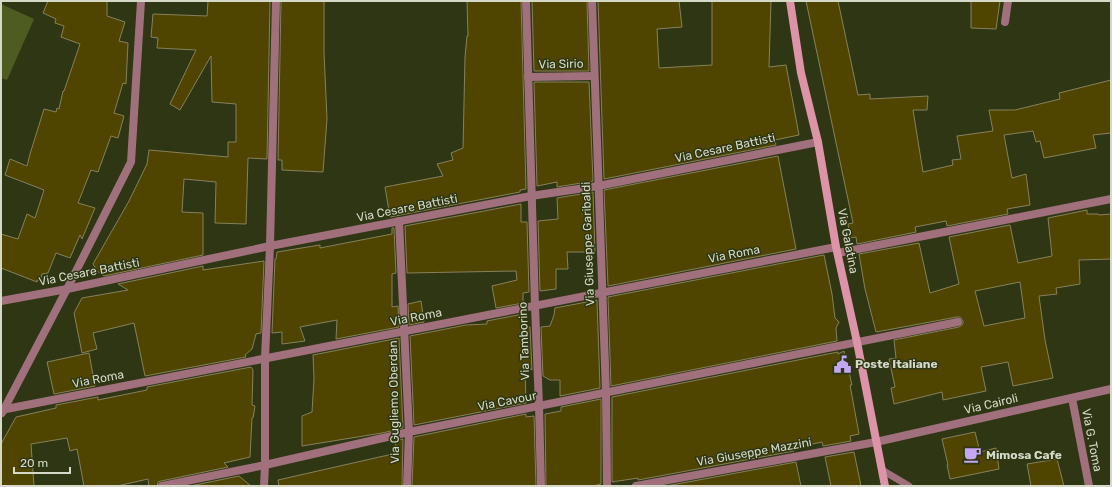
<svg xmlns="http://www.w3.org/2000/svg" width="1112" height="487" font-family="Rubik,sans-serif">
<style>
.green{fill:#4e5c22}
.building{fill:#4f4500;stroke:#87815b;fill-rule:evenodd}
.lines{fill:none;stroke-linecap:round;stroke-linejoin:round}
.lane{stroke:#a0707d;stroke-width:7}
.street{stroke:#a0707d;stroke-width:8}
.secondary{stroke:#dd93a8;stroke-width:8}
.labels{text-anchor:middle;stroke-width:3;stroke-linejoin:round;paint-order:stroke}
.street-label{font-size:12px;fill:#d4dac7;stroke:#2e3614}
.poi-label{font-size:12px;font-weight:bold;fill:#d4dac7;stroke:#2e3614;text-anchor:start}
</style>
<rect width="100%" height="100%" fill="#2e3614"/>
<polygon class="green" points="1,4 34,19 7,80 1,78"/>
<g class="building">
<polygon points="48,1 107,1 107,16 125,22 119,41 128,43 126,84 123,83 114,113 124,116 118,138 111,136 98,172 91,170 78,203 95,208 82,239 80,235 70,258 56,253 48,273 42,274 40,281 37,280 37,282 1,268 1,234 18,239 27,214 35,218 44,190 5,175 10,159 27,166 30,154 44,109 56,112 57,108 59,109 63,91 64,91 80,44 61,37 64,26 55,23 56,19 43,13"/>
<polygon points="208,1 270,1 267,159 248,158 246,224 215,223 216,182 184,179 182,212 203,213 203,255 104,276 97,271 93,264 129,201 147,164 149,150 228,157 228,142 236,142 236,104 212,102 211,56 180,110 170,104 196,50 157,48 158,38 151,37 153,14 207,16"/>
<polygon points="281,1 324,1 324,52 327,119 323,172 282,170 282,160 278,160"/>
<polygon points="467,1 521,1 526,189 520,190 520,192 390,217 385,187 443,176 437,164 453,160 451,153 463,148 465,57 467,36 468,36"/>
<polygon points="532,1 587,1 589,71 534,71"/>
<polygon points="598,1 679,1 682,27 657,29 659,68 712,65 712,1 771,1 769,67 786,65 799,135 775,140 776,145 604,179"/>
<polygon points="806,1 838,1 858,95 870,94 870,99 928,96 927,110 913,110 923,172 953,165 952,160 961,159 957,136 993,131 989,110 1015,110 1060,99 1059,93 1111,80 1111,133 1093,135 1096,148 1044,158 1040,141 1036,142 1033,131 1004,135 1012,178 1026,174 1030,205 1007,209 1008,214 947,226 946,221 915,227 916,232 857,244 856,237 850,238 848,224 853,223"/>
<polygon points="971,1 1000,1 996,29 971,28"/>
<polygon points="534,82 589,82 593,181 557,187 557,182 537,186"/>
<polygon points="778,156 796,249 608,286 604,190"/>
<polygon points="593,192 595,252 567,252 568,269 556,269 556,289 540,291 538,221 558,219 557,198"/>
<polygon points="521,204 521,222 527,222 529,292 523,293 523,303 496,308 492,286 517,280 516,271 407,273 405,226"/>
<path d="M1087 210V214H1098L1099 215 1111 214V259L1079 260 1080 284 1056 288 1057 294 1039 296 1045 340 1053 378 1013 386 1008 362 981 367 986 391 943 400 942 392 894 404 891 388 895 387 889 359 896 358 894 340 959 327 963 324V321L960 317H957L876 332 865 289 859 254 919 243 930 293 959 284 949 237 1010 225 1018 263 1052 256 1048 218ZM1020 282 1025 318 984 326 975 291Z"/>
<polygon points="392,228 394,228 396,273 392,274 392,307 398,306 399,327 336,339 337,320 300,327 305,341 282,344 282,332 272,333 275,259 276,259 277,252 320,245 320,248 392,234"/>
<polygon points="824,255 832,294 835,318 839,322 836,328 837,341 611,386 608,297"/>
<polygon points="264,261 261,333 256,334 252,349 245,355 246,357 145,376 134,323 93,333 97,349 82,353 74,313 82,298 128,290 118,284 203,266 203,270"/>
<polygon points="597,300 600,388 560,396 560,380 550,380 543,376 541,327 550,326 554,315 555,308"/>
<polygon points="421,301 424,322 409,325 408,304"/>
<polygon points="523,314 523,328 530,327 532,370 525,366 526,403 414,425 410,336 466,325 487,324 487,321"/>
<polygon points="399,338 403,428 382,433 302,446 302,416 312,412 314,379 313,355"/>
<polygon points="844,351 852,385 850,385 859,434 850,436 851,441 823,446 822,442 793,448 794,451 638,480 638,478 612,482 612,397 838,352 838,354"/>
<polygon points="89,353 95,386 54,394 47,362"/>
<polygon points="251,367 253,370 252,405 255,406 253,418 252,418 250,457 224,463 228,467 161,481 158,482 157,486 149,486 148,479 117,486 84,486 77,449 70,451 67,438 31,444 34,486 1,486 1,444 16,417 56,408 56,405 98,397 98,400 147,390 147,387"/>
<polygon points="601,399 601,484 593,486 546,486 545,414 561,411 561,407"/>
<polygon points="526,414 526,417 534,416 536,486 412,486 414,437"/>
<polygon points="975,432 980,452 996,448 999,469 950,479 947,465 948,465 942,439"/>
<polygon points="403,439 402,486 279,486 278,480 397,453 395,441"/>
<polygon points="854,452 861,486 831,486 825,457"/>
<polygon points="1057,459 1064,486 1031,486 1027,464"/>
<polygon points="796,462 801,486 666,486"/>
<polygon points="239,476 251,486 190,486"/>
</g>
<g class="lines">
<polyline class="lane" points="882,470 909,486"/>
<g class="street">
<polyline points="526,1 535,306 539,406 541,486"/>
<polyline points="592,1 606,393 607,486"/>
<polyline points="1005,22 1008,1"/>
<polyline points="528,77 594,76"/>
<polyline points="399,221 409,432 407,486"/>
<polyline points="838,253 1111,199"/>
<polyline points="1,301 67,289 270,246 531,196 598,186 818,142"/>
<polyline points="1072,398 1089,486"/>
<polyline points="1,410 836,247"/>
<polyline points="2,413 67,289 131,162 141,1"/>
<polyline points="162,486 265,465 409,432 958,322"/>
<polyline points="264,486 265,465 265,358 270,246 276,1"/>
<polyline points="636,486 876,442 1111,389"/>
</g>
<polyline class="secondary" points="790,1 801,73 818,142 836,247 857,342 885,486"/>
</g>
<defs>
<symbol id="civic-bare" viewBox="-9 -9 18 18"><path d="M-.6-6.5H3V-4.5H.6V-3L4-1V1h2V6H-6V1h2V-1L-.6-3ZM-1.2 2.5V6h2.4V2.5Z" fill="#c3a7f2" stroke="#2e3614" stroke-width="2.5" paint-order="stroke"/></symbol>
<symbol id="cafe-bare" viewBox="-9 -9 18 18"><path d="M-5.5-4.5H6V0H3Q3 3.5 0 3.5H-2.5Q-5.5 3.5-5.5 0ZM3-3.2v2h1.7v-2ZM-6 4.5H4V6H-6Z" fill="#c3a7f2" stroke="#2e3614" stroke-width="2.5" paint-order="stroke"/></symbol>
</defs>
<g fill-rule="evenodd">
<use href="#civic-bare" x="830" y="352" width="25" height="25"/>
<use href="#cafe-bare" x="960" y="442" width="25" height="25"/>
</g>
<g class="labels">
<g class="street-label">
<text transform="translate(561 64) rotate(-1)" y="4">Via Sirio</text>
<text transform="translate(725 148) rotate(-12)" y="4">Via Cesare Battisti</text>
<text transform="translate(407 208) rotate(-11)" y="4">Via Cesare Battisti</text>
<text transform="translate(848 241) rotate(79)" y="4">Via Galatina</text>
<text transform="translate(588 244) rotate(-92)" y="4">Via Giuseppe Garibaldi</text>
<text transform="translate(734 254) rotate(-11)" y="4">Via Roma</text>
<text transform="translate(89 272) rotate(-11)" y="4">Via Cesare Battisti</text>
<text transform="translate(416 317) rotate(-11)" y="4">Via Roma</text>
<text transform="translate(524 341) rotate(-92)" y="4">Via Tamborino</text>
<text transform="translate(98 379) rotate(-11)" y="4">Via Roma</text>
<text transform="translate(507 401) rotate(-11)" y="4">Via Cavour</text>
<text transform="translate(394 402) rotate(-91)" y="4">Via Gugliemo Oberdan</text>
<text transform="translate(991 404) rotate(-13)" y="4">Via Cairoli</text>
<text transform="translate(1092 440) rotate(79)" y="4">Via G. Toma</text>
<text transform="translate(754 452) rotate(-10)" y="4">Via Giuseppe Mazzini</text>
</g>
<g class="poi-label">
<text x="855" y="368">Poste Italiane</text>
<text x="986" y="459">Mimosa Cafe</text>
</g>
</g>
<rect width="1112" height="487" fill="none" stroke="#d4dac7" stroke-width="4"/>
<path d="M14 467v6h56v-6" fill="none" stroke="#d4dac7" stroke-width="2"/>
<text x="20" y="467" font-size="12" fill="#d4dac7" stroke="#2e3614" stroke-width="3" paint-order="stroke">20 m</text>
</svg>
